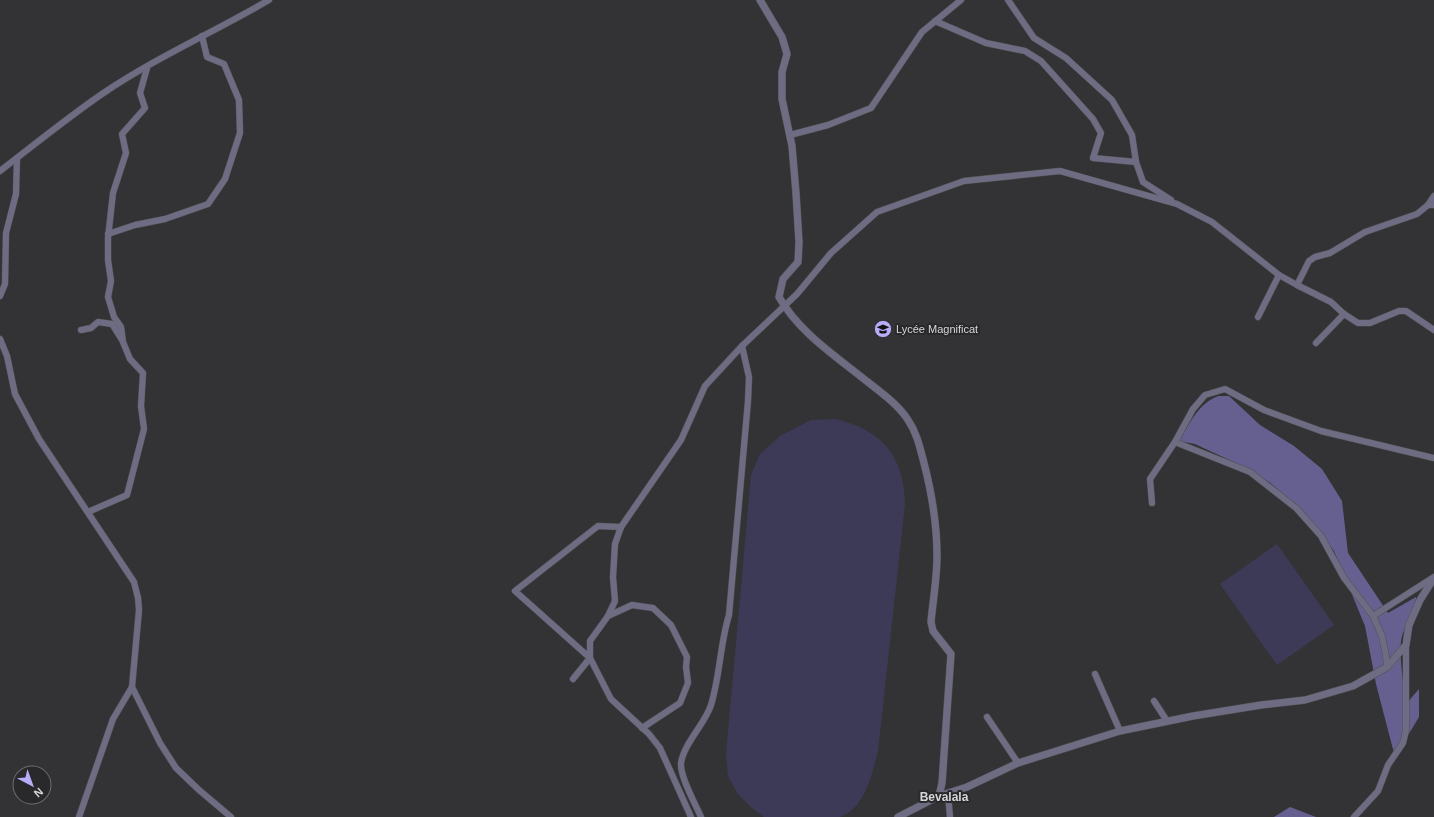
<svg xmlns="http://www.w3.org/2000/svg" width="1434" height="817" font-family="Arial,sans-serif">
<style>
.green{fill:#3d3a57}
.forest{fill:#666090}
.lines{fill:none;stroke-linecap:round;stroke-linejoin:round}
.minor-casing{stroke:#505053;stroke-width:7}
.tertiary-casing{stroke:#505053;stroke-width:8}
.minor{stroke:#6e6c82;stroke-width:6}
.tertiary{stroke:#6e6c82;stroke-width:7}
.labels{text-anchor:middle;stroke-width:4;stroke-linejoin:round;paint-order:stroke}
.poi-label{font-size:11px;fill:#d6d6d8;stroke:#29292c;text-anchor:start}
.neighbourhood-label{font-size:12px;font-weight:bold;fill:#d6d6d8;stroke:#29292c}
</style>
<rect width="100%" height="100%" fill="#333336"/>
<g class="green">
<path d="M836 419C846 422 857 425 865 430 895 445 904 473 905 504L878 751C872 774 865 808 840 817H764L752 808 738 794 728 776 726 754 751 475 760 454 780 436 811 420Z"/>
<polygon points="1277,544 1334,625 1277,665 1220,584"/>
</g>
<g class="forest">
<path d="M1218 396H1229L1260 425 1294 446 1322 469 1342 501 1348 553 1388 613 1416 597C1417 609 1403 627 1401 641 1399 657 1404 687 1406 704L1419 689V717L1395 757 1376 684 1365 626 1334 551 1302 510 1269 482 1238 464 1195 444 1179 441C1190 423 1198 404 1218 396Z"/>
<polygon points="1290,807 1316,817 1274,817"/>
</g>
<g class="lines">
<defs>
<g id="minor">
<polyline points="1008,0 1034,38 1066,58 1112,100 1132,135 1136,162 1143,182 1171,200"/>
<polyline points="935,21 986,43 1025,51 1041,61 1093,119 1101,133 1093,158 1136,162"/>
<polyline points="790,135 828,125 871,108 922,32 961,0"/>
<path d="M0 171C34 145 67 118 102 94 155 58 214 32 269 0"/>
<polyline points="1428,205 1434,196"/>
<polyline points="108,234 135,225 165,219 208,204 225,179 240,133 239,100 224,64 207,57 202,36"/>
<polyline points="1297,285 1309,261 1315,257 1330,253 1365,232 1417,214 1428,205 1434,205"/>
<polyline points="0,296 5,284 6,233 16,194 17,158"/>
<polyline points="1258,317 1279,275"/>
<polyline points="81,330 91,328 98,322 112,324 122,340"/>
<polyline points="0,339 7,356 15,394 39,439 134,582 138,598 139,610 132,687 160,743 176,768 199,790 231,817"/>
<polyline points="1316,343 1344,314"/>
<polyline points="1175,442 1250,472 1296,508 1321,536 1344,578 1373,616 1382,636 1386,656 1387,667"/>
<polyline points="1152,503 1150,479 1175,442 1193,409 1205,395 1225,389 1264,410 1321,431 1434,458"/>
<polyline points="88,512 127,495 144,429 141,406 143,373 130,359 123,342 121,327 114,317 108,297 111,281 108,260 108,238 113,193 126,153 122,134 145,108 140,93 147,68"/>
<polyline points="608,616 632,605 653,608 671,625 687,657 686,667 688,683 680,703 642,728"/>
<polyline points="1373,616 1434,577"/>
<polyline points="1095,674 1120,731"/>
<polyline points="573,679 590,658 515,591 598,526 621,527"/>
<polyline points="1154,701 1167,721"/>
<polyline points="987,717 1018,763"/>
<polyline points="948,794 950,817"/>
<polyline points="79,817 113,719 132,687"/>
<polyline points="691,817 660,748 649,734 611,699 590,658 590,641 608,616 615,601 613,577 615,544 621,527 681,440 705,386 742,346 797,294 831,253 877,212 964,181 1060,171 1177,204 1212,222 1279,275 1297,285 1331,302 1344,314 1358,323 1370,323 1399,311 1406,311 1434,330"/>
<path d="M701 817C695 803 680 777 681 763 684 743 705 724 711 705 720 676 720 644 729 615L748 401 749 377 742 346"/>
<polyline points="1354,817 1378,791 1388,765 1403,743 1406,730 1406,645"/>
</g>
<g id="tertiary">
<path d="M760 0 782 37 787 54 782 72V99L792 146 796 193 799 242 798 262 783 279 779 297C798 331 834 355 864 379 879 391 898 404 908 420 917 433 920 448 924 463 932 494 937 524 937 556 937 578 933 600 931 622L933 631 951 654 942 783 939 796"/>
<polyline points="898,817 939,796 967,787 1018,763 1120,731 1193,716 1261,705 1305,700 1353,686 1387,667 1406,645 1409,625 1420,600 1434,578"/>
</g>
</defs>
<use href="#minor" class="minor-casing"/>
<use href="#tertiary" class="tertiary-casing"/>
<use href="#minor" class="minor"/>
<use href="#tertiary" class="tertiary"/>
</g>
<defs>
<symbol id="school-disc" viewBox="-11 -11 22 22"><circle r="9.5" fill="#b6acf8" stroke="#29292c"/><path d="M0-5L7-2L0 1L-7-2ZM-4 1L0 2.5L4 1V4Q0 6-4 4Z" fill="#111"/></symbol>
</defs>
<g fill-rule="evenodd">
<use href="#school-disc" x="873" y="319" width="20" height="20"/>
</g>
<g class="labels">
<g class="poi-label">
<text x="896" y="333">Lycée Magnificat</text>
</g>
<g class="neighbourhood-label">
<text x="944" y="801">Bevalala</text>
</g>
</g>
<g transform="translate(32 785) rotate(139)"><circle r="19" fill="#29292c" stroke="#6e6e71"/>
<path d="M0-3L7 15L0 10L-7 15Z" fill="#b6acf8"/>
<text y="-6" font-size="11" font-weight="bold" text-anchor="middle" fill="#d6d6d8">N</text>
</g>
</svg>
